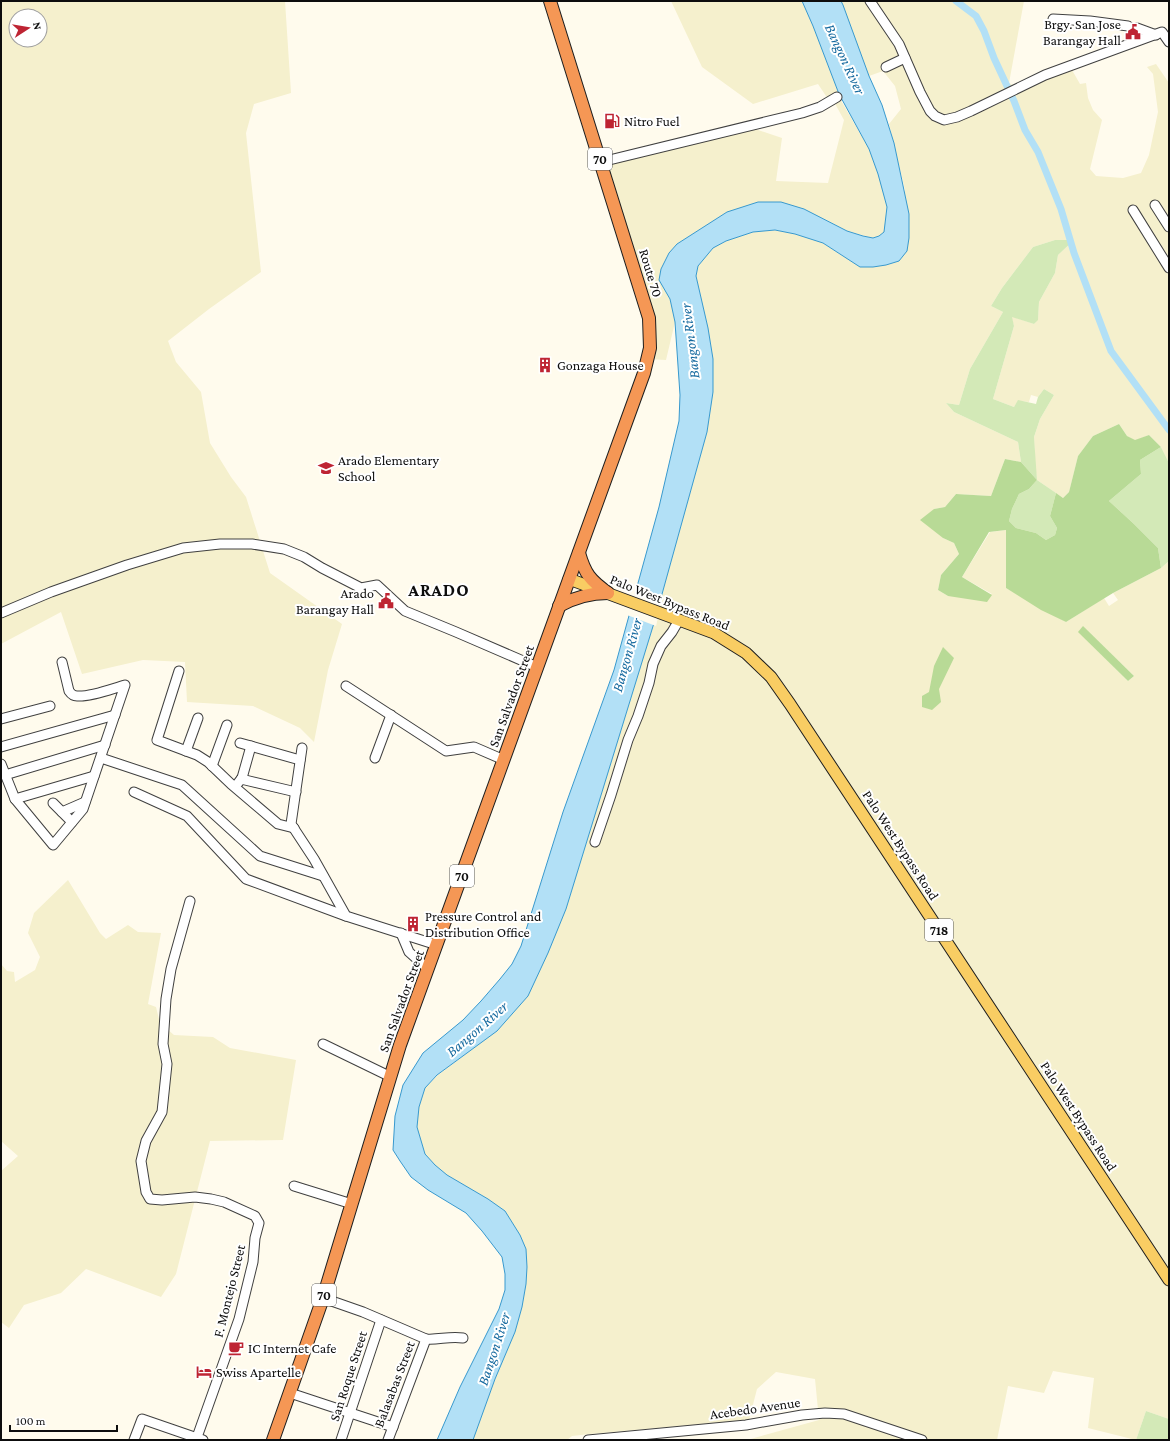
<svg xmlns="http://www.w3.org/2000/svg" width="1170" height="1441" font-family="'Crimson Pro',serif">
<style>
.farmland{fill:#f5f0cd;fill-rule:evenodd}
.green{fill:#d3e9b7}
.forest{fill:#b8da96}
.water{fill:#b2e0f6;stroke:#3899ce}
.pier{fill:#fffbed}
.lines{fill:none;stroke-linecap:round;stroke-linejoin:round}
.canal{stroke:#b2e0f6;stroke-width:7}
.minor-casing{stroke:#404040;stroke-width:11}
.major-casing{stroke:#1e1e1e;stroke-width:13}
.highway-casing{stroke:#1e1e1e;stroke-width:14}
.minor{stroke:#fff;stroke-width:9}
.major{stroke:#f9cd63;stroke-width:11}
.highway{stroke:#f59755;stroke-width:12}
.labels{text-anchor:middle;stroke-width:4;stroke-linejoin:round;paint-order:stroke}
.shield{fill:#fff;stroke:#565656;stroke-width:1}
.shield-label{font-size:13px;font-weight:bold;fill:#0d0d0d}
.poi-label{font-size:14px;fill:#0d0d0d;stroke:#fff;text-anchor:start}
.street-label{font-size:14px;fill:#0d0d0d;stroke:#fff}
.water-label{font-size:15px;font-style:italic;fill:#166a9f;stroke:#fff}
.district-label{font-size:18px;font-weight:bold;letter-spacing:1px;fill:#0d0d0d;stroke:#fff}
</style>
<rect width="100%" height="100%" fill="#fffbed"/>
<g class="farmland">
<path d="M1 1H285L291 93 254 104 246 133 261 272 209 309 168 341 176 362 201 392 210 443 231 477 246 497 270 573 342 624 328 670 314 742 300 728 253 706 187 702 185 662 143 660 82 674 61 612 1 644ZM16 16H40V40H16Z"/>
<polygon points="671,1 802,1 813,26 839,94 830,102 818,84 753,104 702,67"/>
<path d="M841 1H1024L1009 83 1023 90 1050 78 1072 70 1080 84 1086 83 1088 98 1093 110 1102 120 1090 169 1096 176 1123 178 1141 173 1149 155 1158 112 1153 74 1147 67 1156 64 1169 83V463L1161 447 1149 435 1135 441 1127 436 1119 424 1093 436 1078 456 1069 492 1063 498 1037 480 1035 464 1034 437 1040 419 1054 395 1044 389 1038 397 1031 395 1029 402 1018 401 1014 407 993 399 1014 326 1011 316 1034 324 1038 319 1039 302 1055 273 1058 255 1074 240H1055L1033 247 1002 288 991 306 1003 312 970 369 959 405 946 403 954 412 1018 442 1021 462 1005 459 991 496 956 494 945 507 934 509 943 538 954 543 959 554 941 575 938 590 948 596 992 594 962 577 990 532 1006 530V588L1066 622 1104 598 1109 606 1118 600 1113 593 1161 568 1169 561V1419L1146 1411 1136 1440 1088 1428 1094 1378 1053 1371 1044 1393 1008 1386 997 1440H747L819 1420 815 1379 776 1372 757 1389 749 1420 590 1434 572 1436 567 1440H473L495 1379 515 1332 522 1307 526 1284 527 1267 526 1249 520 1235 505 1211 488 1199 447 1175 435 1165 425 1154 417 1127 419 1107 425 1088 438 1075 497 1031 566 909 654 623 707 432 713 392V359L708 328 696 276 698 266 713 248 726 241 753 232 775 230 795 234 823 243 844 257 873 267 905 190 889 124 901 109 895 86 883 71 869 76ZM1083 627 1134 676 1128 681 1079 632Z"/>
<polygon points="839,97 869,149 884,191 887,207 884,232 879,236 873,238 847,231 822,218 727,212 677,244 669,253 659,280 670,299 675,322 666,360 647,359 649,318 601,162 746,126 782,138 776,181 828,183 844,120 833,100"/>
<polygon points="68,880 100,933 106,939 128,925 138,932 161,933 148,1004 156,1007 160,1023 174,1035 213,1037 230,1048 296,1060 283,1140 210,1141 176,1274 161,1297 86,1269 61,1293 24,1305 9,1328 1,1322 1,1171 18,1156 1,1141 1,964 7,971 14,972 15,982 35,970 40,957 28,933 34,913"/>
</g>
<g class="green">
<polygon points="1055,240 1074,240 1058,255 1055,273 1039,302 1038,320 1034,324 1012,317 1014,326 993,399 1014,407 1018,400 1036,404 1038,397 1044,389 1054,395 1040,419 1034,437 1037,480 1056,493 1050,516 1057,528 1055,535 1046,540 1036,533 1016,528 1009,521 1012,509 1019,494 1029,489 1037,480 1021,462 1018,442 954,412 946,403 959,405 970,369 1003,312 991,306 1002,288 1033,247"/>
<polygon points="1161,447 1169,463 1169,561 1161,568 1158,548 1134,524 1109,501 1141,474 1140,460"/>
<polygon points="1146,1411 1169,1419 1169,1440 1136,1440"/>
</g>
<g class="forest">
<polygon points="1119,424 1127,436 1135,440 1149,435 1161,447 1140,460 1141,474 1109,501 1134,524 1158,548 1161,568 1113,593 1066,622 1041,610 1006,588 1006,530 989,532 962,577 992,595 987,602 948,596 938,590 941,575 959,554 954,543 943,538 920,520 934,509 945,507 956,494 991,496 1005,459 1021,462 1037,480 1029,489 1019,494 1012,509 1009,521 1016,528 1036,533 1046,540 1055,535 1057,528 1050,516 1056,493 1063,498 1069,492 1078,456 1093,436"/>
<polygon points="1083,626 1134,676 1128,681 1078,632"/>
<polygon points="943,647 954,658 939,689 941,702 932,710 922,707 922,696 929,692 934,666"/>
</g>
<polygon class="water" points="802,1 841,1 843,5 869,76 882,105 894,143 909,214 909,238 907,251 899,261 886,265 873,267 860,267 823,243 795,234 775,230 753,232 726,241 713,248 698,266 696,276 708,328 713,359 713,392 707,432 654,623 566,909 548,953 528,996 497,1031 437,1075 425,1088 419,1107 417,1127 425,1154 435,1165 447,1175 488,1199 505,1211 520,1235 526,1249 527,1267 526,1284 522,1307 515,1332 495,1379 473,1440 437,1440 460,1387 499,1309 505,1290 505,1274 502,1257 482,1231 466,1213 428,1190 411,1177 400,1161 393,1150 395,1116 403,1085 423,1053 463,1020 481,1001 500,979 512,964 521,946 563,812 614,670 659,507 679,421 680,395 675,322 670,299 659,280 661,269 669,253 677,244 727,212 758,202 781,202 804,209 847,231 863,236 873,238 879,236 884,232 887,207 878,174 869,149 839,94 813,26"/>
<polygon class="pier" points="635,586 663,597 656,626 627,615"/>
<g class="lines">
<polyline class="canal" points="956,1 976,16 984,31 994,58 1014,101 1025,130 1038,152 1061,209 1074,253 1111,351 1169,430"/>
<defs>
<g id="minor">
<polyline points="870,1 899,44 920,92 930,111 935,116 944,120 957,117 971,111 1045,75 1162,32 1169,42"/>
<polyline points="1053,19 1090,21 1128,26"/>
<polyline points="1137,28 1156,35"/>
<polyline points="886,67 905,58"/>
<polyline points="601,162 802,113 820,107 837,97"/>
<polyline points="1155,205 1169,227"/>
<polyline points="1133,210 1169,268"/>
<polyline points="1,613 51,592 127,565 183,548 220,544 252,544 284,549 304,557 322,568 361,588 377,585 405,611 456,632 537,667"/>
<polyline points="179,671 157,740 197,755 208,762 231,784 278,824 294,828"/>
<polyline points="346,686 446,751 474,747 504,760"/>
<polyline points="1,719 50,706"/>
<polyline points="240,743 300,760"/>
<polyline points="1,747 115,715"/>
<polyline points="302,748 291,824 314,859 346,916 437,945"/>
<polyline points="186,751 198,718"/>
<polyline points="101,758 182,785 260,856 323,876"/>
<polyline points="375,758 391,715"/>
<path d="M1 764 15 799 53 845 83 809 125 685C111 689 91 697 77 696 73 696 71 694 69 691L62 662"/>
<polyline points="212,766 227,725"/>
<polyline points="5,775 105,745"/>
<polyline points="241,779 296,792"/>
<polyline points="238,783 242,778 251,746"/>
<polyline points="134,792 187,816 246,879 346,916"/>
<polyline points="15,799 94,776"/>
<polyline points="53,803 72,822"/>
<polyline points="62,812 85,802"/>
<polyline points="595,842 611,795 628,740 638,716 649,683 653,664 661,646 672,632 679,620"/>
<polyline points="190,901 171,969 166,999 163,1044 167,1064 162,1112 146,1141 141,1161 146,1192 150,1199 162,1200 195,1197 211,1199 224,1202 255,1216 259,1223 255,1238 253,1262 239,1319 196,1440"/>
<polyline points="401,933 409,952 428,969"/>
<polyline points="323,1044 391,1077"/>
<polyline points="294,1186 352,1204"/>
<path d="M323 1298 363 1312 426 1339C439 1340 449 1336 463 1338"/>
<polyline points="290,1393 393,1427"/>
<polyline points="134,1440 142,1419 203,1440"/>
<polyline points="341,1440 381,1320"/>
<polyline points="388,1440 426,1339"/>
<polyline points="588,1440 746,1425 802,1415 825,1413 844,1414 922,1440"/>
</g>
<polyline id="major" points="569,579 714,633 746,653 771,677 790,704 1169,1280"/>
<g id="highway">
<path d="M579 553C585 574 590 580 608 593"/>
<path d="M559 606C575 597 590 593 608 593"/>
<polyline points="273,1440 323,1298 400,1045 644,373 650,348 649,318 550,1"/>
</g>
</defs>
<use href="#minor" class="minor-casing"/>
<use href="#major" class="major-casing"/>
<use href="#highway" class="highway-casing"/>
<use href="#minor" class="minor"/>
<use href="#major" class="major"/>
<use href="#highway" class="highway"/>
</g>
<defs>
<symbol id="civic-bare" viewBox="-9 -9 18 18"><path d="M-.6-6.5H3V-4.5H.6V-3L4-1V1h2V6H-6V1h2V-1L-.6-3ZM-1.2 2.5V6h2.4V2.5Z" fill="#be2433" stroke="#fff" stroke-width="2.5" paint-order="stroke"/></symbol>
<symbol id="fuel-bare" viewBox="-9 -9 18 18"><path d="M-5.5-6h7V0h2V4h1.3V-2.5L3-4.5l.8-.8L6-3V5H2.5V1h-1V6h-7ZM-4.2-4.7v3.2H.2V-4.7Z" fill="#be2433" stroke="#fff" stroke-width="2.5" paint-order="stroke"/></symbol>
<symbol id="building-bare" viewBox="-9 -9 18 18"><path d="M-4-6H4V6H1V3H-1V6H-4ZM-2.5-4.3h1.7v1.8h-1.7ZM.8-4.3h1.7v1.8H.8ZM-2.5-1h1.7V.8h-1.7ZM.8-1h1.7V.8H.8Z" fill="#be2433" stroke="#fff" stroke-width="2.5" paint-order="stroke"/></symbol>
<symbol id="school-bare" viewBox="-9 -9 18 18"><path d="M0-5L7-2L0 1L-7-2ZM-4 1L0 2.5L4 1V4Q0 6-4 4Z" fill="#be2433" stroke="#fff" stroke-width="2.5" paint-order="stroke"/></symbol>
<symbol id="cafe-bare" viewBox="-9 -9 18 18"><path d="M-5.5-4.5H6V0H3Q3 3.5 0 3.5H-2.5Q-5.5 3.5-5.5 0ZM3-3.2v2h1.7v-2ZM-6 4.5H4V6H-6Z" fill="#be2433" stroke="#fff" stroke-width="2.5" paint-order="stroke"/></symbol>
<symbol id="hotel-bare" viewBox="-9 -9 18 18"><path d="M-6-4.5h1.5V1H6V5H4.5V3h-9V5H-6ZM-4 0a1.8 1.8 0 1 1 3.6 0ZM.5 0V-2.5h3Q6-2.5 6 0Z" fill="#be2433" stroke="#fff" stroke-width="2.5" paint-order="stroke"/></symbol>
</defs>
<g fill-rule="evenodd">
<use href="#civic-bare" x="1122" y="21" width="22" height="22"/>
<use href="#fuel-bare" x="601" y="110" width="22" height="22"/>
<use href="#building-bare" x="534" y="354" width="22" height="22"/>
<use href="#school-bare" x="315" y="457" width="22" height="22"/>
<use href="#civic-bare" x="375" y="590" width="22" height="22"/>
<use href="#building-bare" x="402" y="913" width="22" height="22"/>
<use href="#cafe-bare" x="225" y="1337" width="22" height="22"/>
<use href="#hotel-bare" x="193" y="1361" width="22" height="22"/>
</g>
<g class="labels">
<g class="shield">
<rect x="588" y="148" width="24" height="22" rx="3"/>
<rect x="450" y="865" width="24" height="22" rx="3"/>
<rect x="925" y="919" width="28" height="22" rx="3"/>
<rect x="312" y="1284" width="24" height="22" rx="3"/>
</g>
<g class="shield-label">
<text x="600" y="164">70</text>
<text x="462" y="881">70</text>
<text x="939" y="935">718</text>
<text x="324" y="1300">70</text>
</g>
<g class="poi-label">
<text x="1121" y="29" text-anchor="end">Brgy. San Jose<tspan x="1121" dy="16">Barangay Hall</tspan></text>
<text x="624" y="126">Nitro Fuel</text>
<text x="557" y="370">Gonzaga House</text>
<text x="338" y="465">Arado Elementary<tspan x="338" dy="16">School</tspan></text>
<text x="374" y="598" text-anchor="end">Arado<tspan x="374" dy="16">Barangay Hall</tspan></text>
<text x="425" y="921">Pressure Control and<tspan x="425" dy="16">Distribution Office</tspan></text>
<text x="248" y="1353">IC Internet Cafe</text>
<text x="216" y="1377">Swiss Apartelle</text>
</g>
<g class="street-label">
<text transform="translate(651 273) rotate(73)" y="5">Route 70</text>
<text transform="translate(670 602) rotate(22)" y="5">Palo West Bypass Road</text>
<text transform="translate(511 696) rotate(-70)" y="5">San Salvador Street</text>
<text transform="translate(901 845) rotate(57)" y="5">Palo West Bypass Road</text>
<text transform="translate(401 1001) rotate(-70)" y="5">San Salvador Street</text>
<text transform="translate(1079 1116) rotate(57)" y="5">Palo West Bypass Road</text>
<text transform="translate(229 1291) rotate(-76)" y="5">F. Montejo Street</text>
<text transform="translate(348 1376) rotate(-72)" y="5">San Roque Street</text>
<text transform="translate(394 1384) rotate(-69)" y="5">Balasabas Street</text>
<text transform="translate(755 1408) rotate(-8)" y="5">Acebedo Avenue</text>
</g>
<g class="water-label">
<text transform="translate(845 59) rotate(65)" y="5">Bangon River</text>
<text transform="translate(690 341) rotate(-97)" y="5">Bangon River</text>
<text transform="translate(627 655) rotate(-74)" y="5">Bangon River</text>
<text transform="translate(477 1029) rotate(-41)" y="5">Bangon River</text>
<text transform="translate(494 1349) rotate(-72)" y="5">Bangon River</text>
</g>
<g class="district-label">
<text x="439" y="596">ARADO</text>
</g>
</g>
<rect width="1170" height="1441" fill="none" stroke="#0d0d0d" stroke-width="4"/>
<g transform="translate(28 28) rotate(78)"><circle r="19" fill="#ffffff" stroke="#9e9e9e"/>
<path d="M0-3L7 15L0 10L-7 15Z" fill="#be2433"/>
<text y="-6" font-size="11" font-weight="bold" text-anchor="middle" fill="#0d0d0d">N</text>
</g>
<path d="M10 1425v6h107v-6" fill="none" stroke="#0d0d0d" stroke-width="2"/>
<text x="16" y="1425" font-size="12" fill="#0d0d0d" stroke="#ffffff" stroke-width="3" paint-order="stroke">100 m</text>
</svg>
